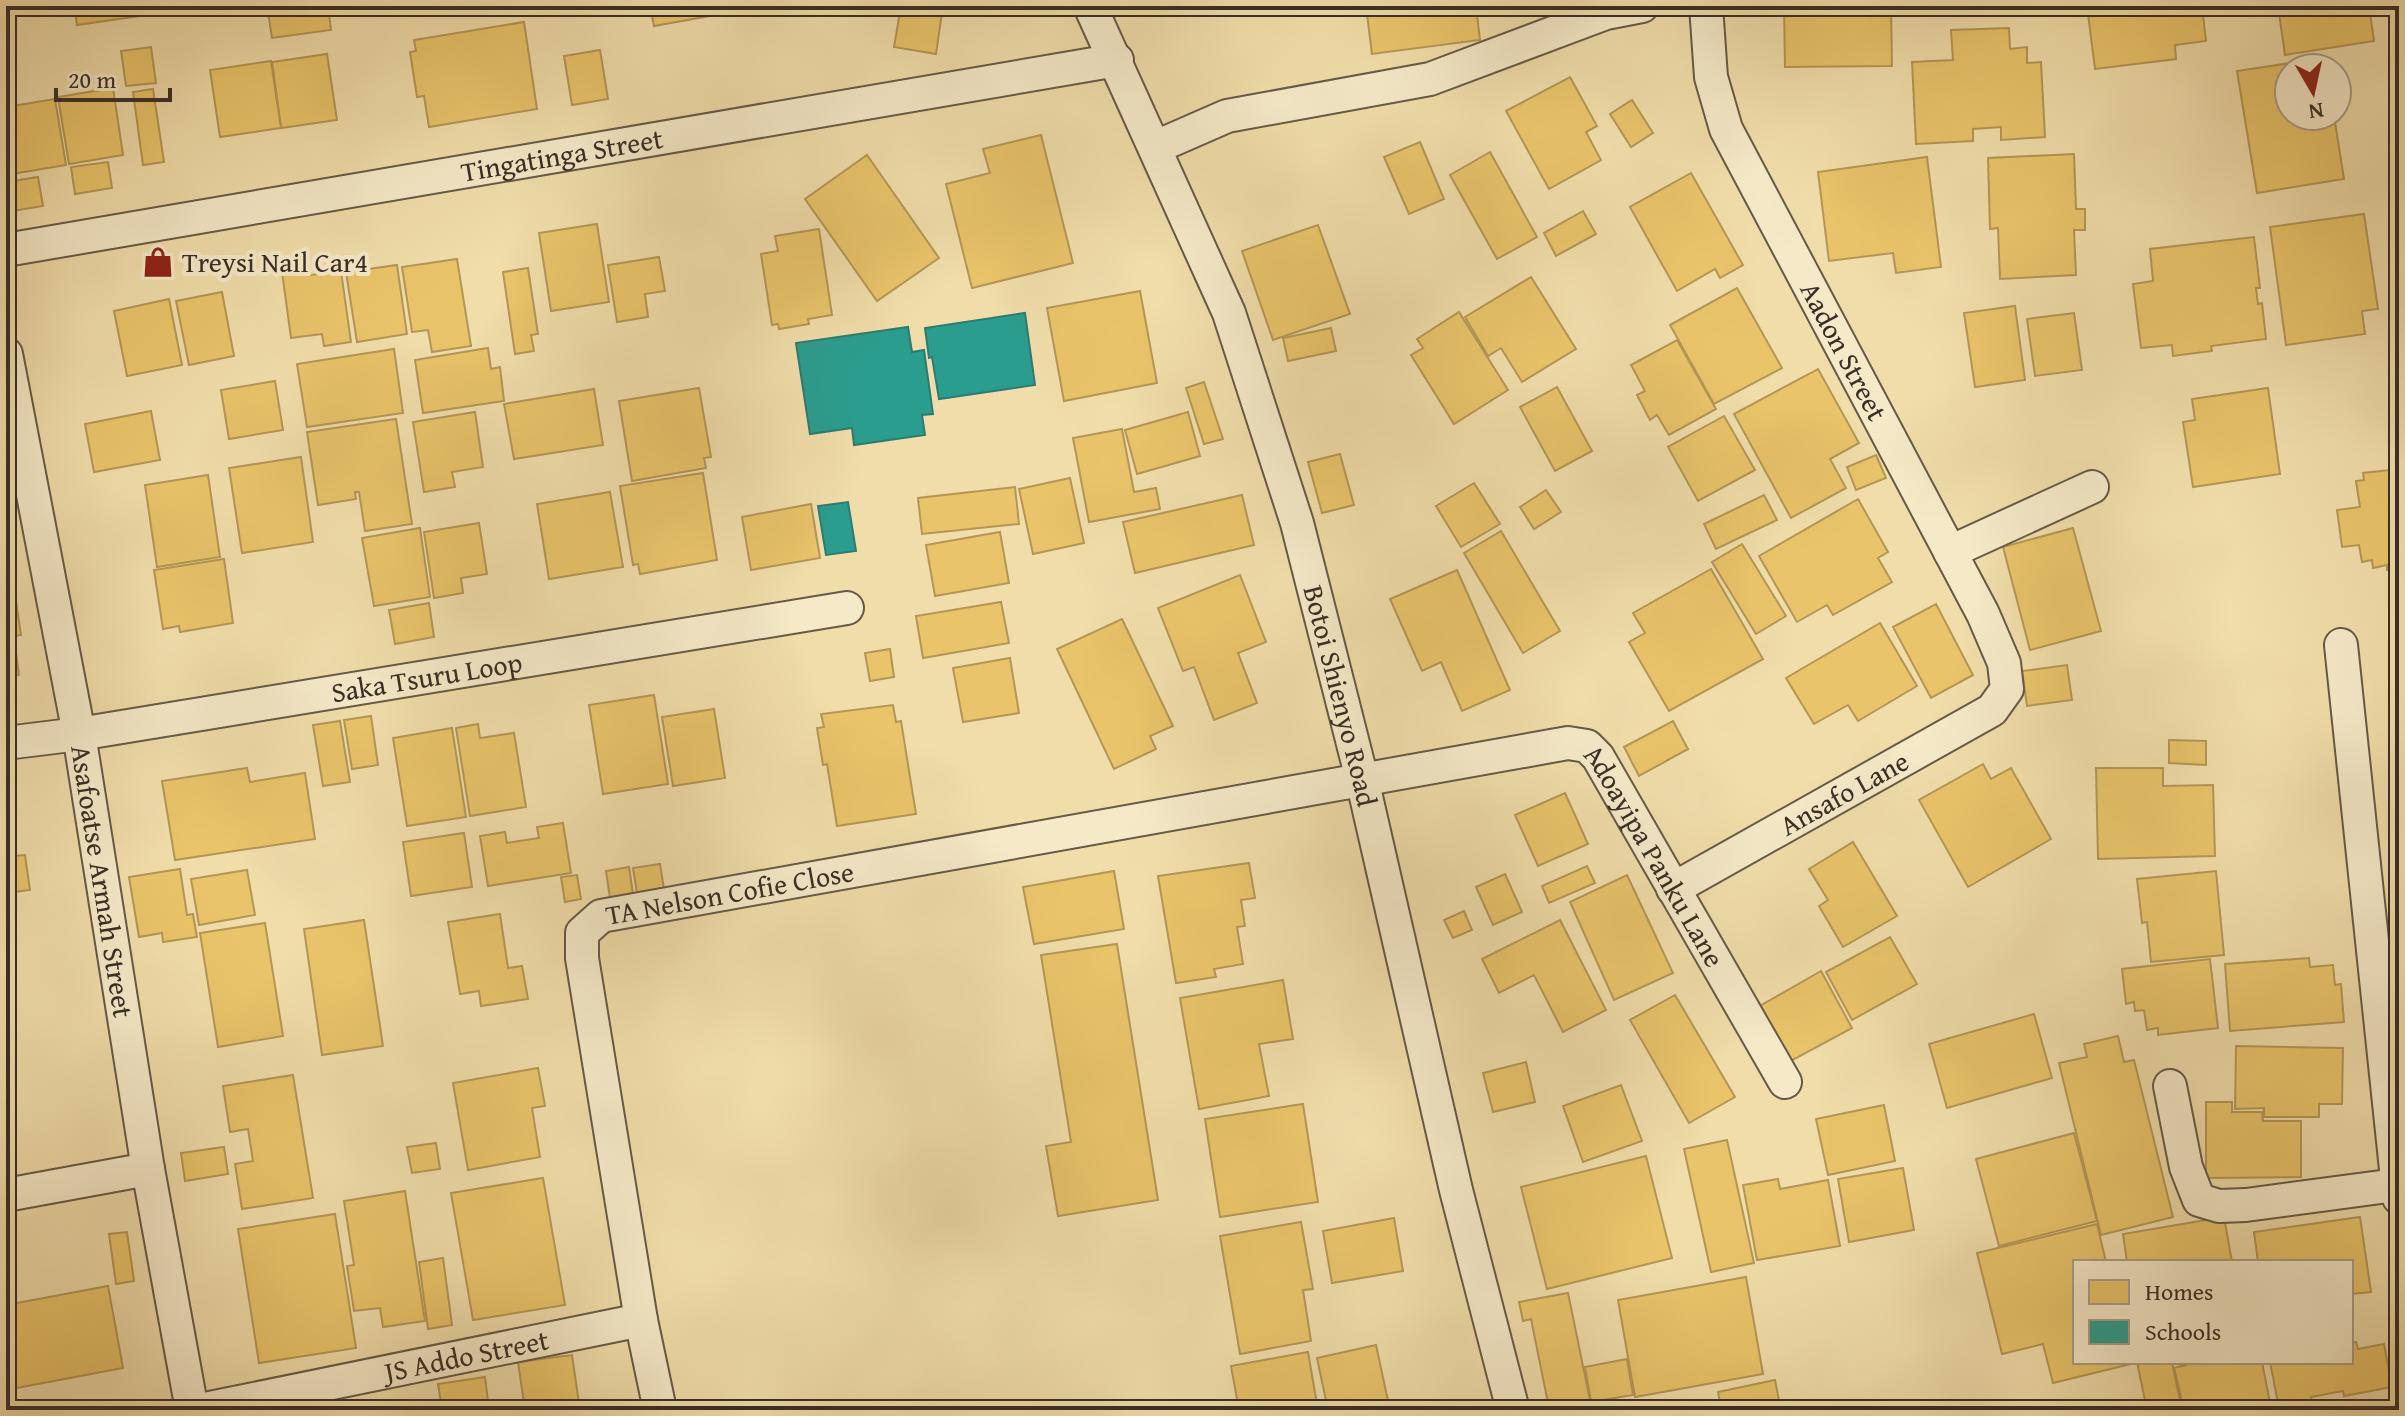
<svg xmlns="http://www.w3.org/2000/svg" width="2405" height="1416" font-family="'Gentium Book Plus',serif">
<style>
.homes{fill:#e9c46a;stroke:#b49756;stroke-width:2}
.schools{fill:#2a9d8f;stroke:#2e7c70;stroke-width:2}
.lines{fill:none;stroke-linecap:round;stroke-linejoin:round}
.street-casing{stroke:#665a47;stroke-width:36}
.street{stroke:#f5e9c8;stroke-width:32}
.labels{text-anchor:middle;stroke-width:8;stroke-linejoin:round;paint-order:stroke}
.street-label{font-size:28px;fill:#382e26;stroke:#f5e9c8}
.poi-label{font-size:28px;fill:#382e26;stroke:#f5e9c8;text-anchor:start}
</style>
<rect width="100%" height="100%" fill="#f0ddaa"/>
<filter id="stains"><feTurbulence type="fractalNoise" baseFrequency=".0025" numOctaves="4"/><feColorMatrix values="0 0 0 0 .2 0 0 0 0 .09 0 0 0 0 .02 0 0 0 .5 -.17"/></filter>
<radialGradient id="worn" r=".72"><stop offset=".6" stop-color="#630" stop-opacity="0"/><stop offset="1" stop-color="#630" stop-opacity=".3"/></radialGradient>
<g class="homes">
<polygon points="74,6 146,6 147,15 77,25"/>
<polygon points="267,6 328,6 331,30 272,38"/>
<polygon points="383,6 431,6 384,13"/>
<polygon points="650,6 766,6 654,26"/>
<polygon points="901,6 943,6 936,54 894,47"/>
<polygon points="1288,6 1337,6 1289,11"/>
<polygon points="1366,6 1476,6 1480,40 1372,54"/>
<polygon points="1784,6 1891,6 1892,66 1785,67"/>
<polygon points="2087,6 2202,6 2206,41 2175,45 2176,59 2095,69"/>
<polygon points="2278,6 2369,6 2374,41 2285,55"/>
<polygon points="524,22 537,109 429,127 424,96 417,97 410,52 416,51 414,40"/>
<polygon points="2009,28 2010,49 2027,47 2027,63 2041,62 2045,137 2001,140 2001,127 1973,129 1973,141 1916,144 1912,62 1953,60 1951,30"/>
<polygon points="151,47 156,83 126,86 121,51"/>
<polygon points="600,50 608,99 572,105 564,56"/>
<polygon points="327,54 337,120 281,128 272,62"/>
<polygon points="2324,58 2326,68 2289,68 2289,116 2334,116 2344,179 2257,193 2237,71"/>
<polygon points="271,61 281,128 220,137 210,70"/>
<polygon points="1570,77 1597,126 1586,132 1601,160 1549,189 1506,111"/>
<polygon points="113,88 123,155 69,164 58,97"/>
<polygon points="153,89 164,162 143,165 133,92"/>
<polygon points="55,99 66,165 6,175 6,107"/>
<polygon points="1632,100 1653,133 1631,147 1610,114"/>
<polygon points="1041,135 1073,263 972,288 946,184 990,173 983,149"/>
<polygon points="1420,142 1444,199 1409,214 1384,157"/>
<polygon points="1490,152 1537,237 1497,259 1450,175"/>
<polygon points="2074,154 2076,209 2085,209 2085,230 2074,230 2076,275 2000,279 1998,228 1990,229 1988,158"/>
<polygon points="867,155 939,258 877,301 805,199"/>
<polygon points="1927,157 1941,267 1896,273 1893,253 1829,261 1818,172"/>
<polygon points="108,162 112,188 75,194 71,167"/>
<polygon points="1691,173 1743,265 1720,278 1715,269 1677,291 1630,207"/>
<polygon points="38,177 43,206 6,212 6,182"/>
<polygon points="1583,211 1596,234 1556,256 1544,233"/>
<polygon points="2364,214 2378,309 2362,311 2365,334 2286,345 2270,227"/>
<polygon points="597,224 609,302 551,311 539,233"/>
<polygon points="1318,225 1350,314 1273,340 1242,251"/>
<polygon points="819,229 832,315 808,319 809,324 779,329 778,324 772,325 761,254 778,251 775,236"/>
<polygon points="2254,237 2260,288 2256,288 2258,304 2262,303 2266,339 2211,346 2212,351 2173,356 2172,345 2141,348 2133,284 2153,281 2150,249"/>
<polygon points="659,257 665,291 645,294 648,317 617,322 608,265"/>
<polygon points="457,259 471,346 432,352 428,330 412,332 402,267"/>
<polygon points="397,265 407,334 357,342 346,272"/>
<polygon points="309,268 311,275 341,271 351,342 324,346 322,334 291,338 282,272"/>
<polygon points="528,268 538,334 531,335 534,351 515,354 503,272"/>
<polygon points="1531,277 1576,349 1522,382 1501,348 1488,356 1465,317"/>
<polygon points="1737,288 1782,368 1714,404 1670,325"/>
<polygon points="1140,291 1157,383 1064,401 1047,308"/>
<polygon points="222,292 234,356 189,365 176,301"/>
<polygon points="169,299 182,365 127,376 114,311"/>
<polygon points="2015,306 2025,380 1975,387 1964,313"/>
<polygon points="1459,312 1508,390 1454,424 1411,355 1423,348 1417,339"/>
<polygon points="2074,313 2082,370 2035,376 2027,319"/>
<polygon points="1331,328 1336,351 1288,361 1283,338"/>
<polygon points="1677,340 1716,409 1669,435 1657,415 1650,420 1637,395 1645,391 1631,365"/>
<polygon points="488,348 491,369 500,367 504,401 423,413 415,360"/>
<polygon points="394,349 403,413 307,427 297,364"/>
<polygon points="1818,369 1859,443 1830,459 1846,488 1791,518 1734,414"/>
<polygon points="275,381 283,430 229,439 221,390"/>
<polygon points="1204,382 1223,439 1204,444 1186,388"/>
<polygon points="1557,387 1592,451 1555,471 1520,407"/>
<polygon points="699,388 711,457 704,458 706,468 632,481 619,401"/>
<polygon points="2268,388 2280,474 2193,487 2183,422 2195,420 2192,399"/>
<polygon points="594,389 603,445 514,459 504,404"/>
<polygon points="151,411 160,460 94,472 85,424"/>
<polygon points="475,412 483,467 452,472 455,487 424,492 413,422"/>
<polygon points="1188,412 1200,456 1137,474 1125,430"/>
<polygon points="1724,416 1755,470 1698,501 1668,447"/>
<polygon points="396,419 412,524 365,531 359,492 355,492 356,499 318,505 307,432"/>
<polygon points="1122,429 1134,492 1156,488 1160,509 1089,522 1073,438"/>
<polygon points="1340,454 1354,505 1322,513 1308,462"/>
<polygon points="1876,455 1886,478 1856,490 1847,467"/>
<polygon points="301,457 313,542 242,553 229,468"/>
<polygon points="2399,469 2399,569 2387,570 2387,565 2373,568 2372,560 2362,562 2359,545 2342,547 2337,510 2360,507 2356,481 2364,480 2363,473"/>
<polygon points="703,473 717,560 640,574 638,564 633,565 620,486"/>
<polygon points="208,475 220,557 157,567 145,485"/>
<polygon points="1070,478 1084,543 1033,554 1019,489"/>
<polygon points="1474,483 1500,524 1461,547 1436,506"/>
<polygon points="1015,487 1019,524 922,534 918,498"/>
<polygon points="1546,490 1561,512 1534,529 1520,507"/>
<polygon points="610,492 623,567 549,579 537,504"/>
<polygon points="1242,495 1254,545 1135,573 1123,522"/>
<polygon points="1764,495 1777,520 1716,549 1704,524"/>
<polygon points="1858,499 1888,552 1878,558 1892,582 1833,615 1827,605 1797,622 1759,556"/>
<polygon points="811,504 820,558 751,570 742,517"/>
<polygon points="479,523 487,574 461,578 463,593 434,598 424,532"/>
<polygon points="420,528 430,597 374,606 362,538"/>
<polygon points="2073,528 2101,631 2030,650 2003,547"/>
<polygon points="1501,531 1560,631 1523,653 1464,553"/>
<polygon points="1000,532 1009,583 935,596 926,545"/>
<polygon points="1742,544 1786,616 1756,634 1712,562"/>
<polygon points="224,559 233,623 180,632 179,626 163,629 154,570"/>
<polygon points="1711,569 1763,659 1669,711 1629,642 1645,633 1633,613"/>
<polygon points="1457,570 1510,690 1462,711 1441,662 1422,671 1390,599"/>
<polygon points="1240,575 1266,642 1238,653 1257,703 1214,720 1194,667 1183,671 1158,608"/>
<polygon points="14,588 21,635 6,637 6,589"/>
<polygon points="1001,602 1009,643 923,658 916,616"/>
<polygon points="429,603 434,637 395,644 389,610"/>
<polygon points="1936,604 1973,675 1931,698 1893,627"/>
<polygon points="1122,619 1173,726 1150,736 1156,749 1114,769 1057,649"/>
<polygon points="1880,623 1917,686 1858,721 1848,705 1814,724 1786,678"/>
<polygon points="14,638 19,675 6,677 6,639"/>
<polygon points="890,649 894,677 870,681 865,653"/>
<polygon points="1010,658 1019,713 963,722 953,668"/>
<polygon points="2067,665 2072,700 2027,706 2022,671"/>
<polygon points="654,695 668,784 603,794 589,705"/>
<polygon points="893,705 896,722 901,721 916,814 837,826 827,764 823,765 817,728 824,727 821,714"/>
<polygon points="714,709 725,778 673,786 662,717"/>
<polygon points="371,716 378,765 352,769 344,720"/>
<polygon points="340,721 350,782 323,786 313,725"/>
<polygon points="1673,721 1688,749 1639,776 1624,747"/>
<polygon points="478,724 480,738 514,733 526,807 470,816 456,728"/>
<polygon points="452,728 466,817 407,826 393,738"/>
<polygon points="2169,740 2206,741 2206,765 2169,763"/>
<polygon points="1983,764 1991,779 2011,768 2051,839 1968,887 1919,800"/>
<polygon points="247,768 250,782 305,773 315,839 175,860 162,781"/>
<polygon points="2096,768 2163,768 2163,786 2213,785 2215,856 2098,859"/>
<polygon points="6,775 9,775 16,821 6,822"/>
<polygon points="1565,793 1588,844 1538,866 1515,815"/>
<polygon points="563,823 571,873 488,886 480,836 505,832 507,843 539,838 537,827"/>
<polygon points="6,825 9,825 14,856 25,855 30,890 6,893"/>
<polygon points="464,833 472,887 411,896 403,842"/>
<polygon points="1853,842 1897,916 1843,947 1819,906 1828,900 1809,869"/>
<polygon points="1249,863 1255,898 1241,900 1245,926 1237,927 1243,964 1214,969 1216,977 1176,983 1158,876"/>
<polygon points="660,864 664,889 637,893 633,868"/>
<polygon points="2392,864 2399,865 2399,935 2390,935"/>
<polygon points="1587,866 1595,883 1549,903 1542,886"/>
<polygon points="629,867 633,894 610,898 606,871"/>
<polygon points="180,869 187,915 193,914 197,937 163,942 162,933 139,937 129,877"/>
<polygon points="247,870 255,915 199,925 191,879"/>
<polygon points="1114,871 1124,929 1034,944 1023,887"/>
<polygon points="2216,871 2224,955 2151,962 2147,922 2142,923 2137,879"/>
<polygon points="1505,874 1522,912 1493,925 1476,887"/>
<polygon points="577,875 581,899 565,902 561,877"/>
<polygon points="1627,875 1673,973 1614,1000 1570,902"/>
<polygon points="1464,911 1472,930 1453,938 1444,920"/>
<polygon points="500,914 508,968 522,966 528,999 481,1006 479,991 460,994 448,922"/>
<polygon points="364,920 383,1046 322,1055 304,929"/>
<polygon points="1560,920 1606,1010 1563,1032 1534,975 1499,993 1482,959"/>
<polygon points="265,923 283,1036 218,1047 200,933"/>
<polygon points="1890,937 1917,984 1852,1020 1826,972"/>
<polygon points="1117,944 1158,1200 1058,1216 1046,1146 1071,1142 1041,955"/>
<polygon points="2309,958 2310,967 2333,965 2335,985 2341,984 2344,1022 2230,1031 2225,964"/>
<polygon points="2210,959 2218,1028 2158,1035 2158,1028 2147,1030 2144,1010 2135,1011 2134,1002 2126,1004 2122,969"/>
<polygon points="1821,971 1852,1028 1789,1062 1758,1007"/>
<polygon points="1283,980 1293,1039 1259,1044 1269,1096 1199,1109 1180,998"/>
<polygon points="1675,995 1735,1097 1689,1123 1630,1020"/>
<polygon points="2034,1014 2052,1078 1947,1108 1929,1044"/>
<polygon points="2118,1036 2124,1062 2134,1060 2173,1217 2101,1235 2059,1063 2087,1057 2084,1044"/>
<polygon points="2236,1046 2343,1048 2342,1104 2319,1104 2319,1117 2264,1117 2264,1108 2235,1109"/>
<polygon points="1526,1062 1535,1102 1493,1112 1483,1073"/>
<polygon points="538,1068 545,1106 532,1108 540,1157 468,1170 453,1083"/>
<polygon points="293,1075 313,1198 242,1209 235,1164 253,1161 248,1129 230,1132 223,1086"/>
<polygon points="1621,1085 1642,1141 1583,1162 1563,1106"/>
<polygon points="2206,1102 2232,1102 2232,1112 2262,1112 2263,1121 2301,1121 2301,1177 2206,1178"/>
<polygon points="1303,1104 1318,1202 1220,1217 1205,1119"/>
<polygon points="1884,1105 1895,1161 1828,1175 1816,1119"/>
<polygon points="2074,1133 2097,1221 1999,1246 1976,1159"/>
<polygon points="1727,1140 1754,1263 1711,1272 1684,1149"/>
<polygon points="436,1143 440,1169 412,1173 407,1147"/>
<polygon points="224,1147 228,1174 185,1181 181,1153"/>
<polygon points="1646,1156 1672,1258 1547,1289 1521,1187"/>
<polygon points="1903,1168 1914,1230 1849,1242 1838,1179"/>
<polygon points="543,1178 565,1305 473,1320 451,1193"/>
<polygon points="1778,1179 1780,1189 1828,1180 1840,1246 1757,1260 1743,1185"/>
<polygon points="405,1191 425,1321 383,1327 380,1308 354,1311 347,1266 354,1265 344,1201"/>
<polygon points="335,1214 356,1348 259,1363 238,1229"/>
<polygon points="2224,1217 2232,1262 2127,1262 2123,1234"/>
<polygon points="2360,1217 2371,1292 2351,1294 2351,1262 2258,1262 2254,1232"/>
<polygon points="1394,1218 1403,1271 1332,1283 1323,1231"/>
<polygon points="1301,1222 1313,1289 1303,1290 1311,1341 1240,1354 1220,1236"/>
<polygon points="2097,1224 2106,1262 2075,1262 2075,1362 2131,1364 2053,1383 2043,1344 2002,1354 1977,1253"/>
<polygon points="127,1232 134,1281 116,1284 109,1234"/>
<polygon points="443,1258 452,1325 428,1329 419,1262"/>
<polygon points="1746,1277 1763,1374 1635,1397 1618,1300"/>
<polygon points="108,1286 123,1368 6,1390 6,1305"/>
<polygon points="1568,1293 1592,1410 1542,1410 1549,1408 1531,1319 1523,1321 1519,1302"/>
<polygon points="2356,1342 2358,1349 2384,1344 2392,1387 2344,1396 2343,1391 2311,1397 2312,1403 2279,1408 2270,1362 2351,1362 2351,1343"/>
<polygon points="1376,1345 1390,1410 1328,1410 1317,1358"/>
<polygon points="1308,1352 1318,1410 1239,1410 1231,1366"/>
<polygon points="572,1355 580,1410 525,1410 518,1362"/>
<polygon points="1627,1359 1633,1395 1591,1402 1585,1367"/>
<polygon points="2137,1362 2172,1362 2182,1410 2147,1410"/>
<polygon points="2185,1362 2262,1362 2270,1403 2274,1402 2275,1410 2184,1410 2174,1368 2186,1365"/>
<polygon points="485,1377 489,1410 442,1410 438,1384"/>
<polygon points="1775,1380 1781,1410 1687,1410 1720,1403 1718,1392"/>
</g>
<g class="schools">
<polygon points="1025,313 1035,385 939,399 932,357 929,358 925,328"/>
<polygon points="908,327 912,352 924,350 933,414 922,415 925,435 854,445 852,428 810,434 796,343"/>
<polygon points="848,502 856,551 826,555 818,506"/>
</g>
<g class="lines">
<defs>
<g id="street">
<path id="s1" d="M1090 6 1229 313 1297 523 1362 779 1456 1190 1513 1410"/>
<polyline points="1156,147 1227,116 1430,79 1606,13 1642,6"/>
<path id="s2" d="M6 250 1117 60"/>
<path id="s3" d="M6 354 79 734 148 1169 192 1410"/>
<polyline points="1950,552 2092,487"/>
<polyline points="2341,645 2399,1198"/>
<path id="s4" d="M6 743 79 734 847 608"/>
<path id="s5" d="M1673 889 1992 710 2007 689 2004 663 1983 614 1726 129 1711 77 1706 6"/>
<polyline points="2170,1086 2186,1167 2199,1200 2219,1206 2246,1205 2396,1185"/>
<polyline points="6,1195 148,1169"/>
<path id="s6" d="M200 1410 641 1320"/>
<path id="s7" d="M660 1410 641 1320 582 958V933L601 916 1568 743 1587 746 1598 757 1785 1082"/>
</g>
</defs>
<use href="#street" class="street-casing"/>
<use href="#street" class="street"/>
</g>
<defs>
<symbol id="shop-bare" viewBox="-9 -9 18 18"><path d="M-5-2.5h2.3a2.7 3.5 0 0 1 5.4 0H5L5.5 6h-11ZM-1.5-2.5h3a1.5 2.3 0 0 0-3 0Z" fill="#8f2418" stroke="#f5e9c8" stroke-width="2.5" paint-order="stroke"/></symbol>
</defs>
<g fill-rule="evenodd">
<use href="#shop-bare" x="136" y="240" width="44" height="44"/>
</g>
<g class="labels">
<g class="street-label">
<text dy="10" stroke="none"><textPath href="#s2" startOffset="564">Tingatinga Street</textPath></text>
<text transform="translate(1844 351) rotate(62)" y="10">Aadon Street</text>
<text dy="10" stroke="none"><textPath href="#s4" startOffset="426">Saka Tsuru Loop</textPath></text>
<text dy="10" stroke="none"><textPath href="#s1" startOffset="736">Botoi Shienyo Road</textPath></text>
<text dy="10" stroke="none"><textPath href="#s5" startOffset="196">Ansafo Lane</textPath></text>
<text dy="10" stroke="none"><textPath href="#s7" startOffset="1640">Adoayipa Panku Lane</textPath></text>
<text dy="10" stroke="none"><textPath href="#s3" startOffset="536">Asafoatse Armah Street</textPath></text>
<text dy="10" stroke="none"><textPath href="#s7" startOffset="640">TA Nelson Cofie Close</textPath></text>
<text dy="10" stroke="none"><textPath href="#s6" startOffset="272">JS Addo Street</textPath></text>
</g>
<g class="poi-label">
<text x="182" y="272">Treysi Nail Car4</text>
</g>
</g>
<rect width="2405" height="1416" fill="none" stroke="#f0ddaa" stroke-width="32"/>
<rect x="8" y="8" width="2389" height="1400" fill="none" stroke="#382e26" stroke-width="4"/>
<rect x="16" y="16" width="2373" height="1384" fill="none" stroke="#382e26" stroke-width="2"/>
<rect x="2073" y="1260" width="280" height="104" fill="#f5e9c8" stroke="#a99e87" stroke-width="2"/>
<rect x="2089" y="1280" width="40" height="24" fill="#e9c46a" stroke="#a99e87" stroke-width="2"/>
<text x="2145" y="1300" font-size="24" fill="#382e26">Homes</text>
<rect x="2089" y="1320" width="40" height="24" fill="#2a9d8f" stroke="#a99e87" stroke-width="2"/>
<text x="2145" y="1340" font-size="24" fill="#382e26">Schools</text>
<g transform="translate(2313 92) rotate(171)"><circle r="38" fill="#f5e9c8" stroke="#a99e87" stroke-width="2"/>
<path d="M0-6L14 30L0 20L-14 30Z" fill="#8f2418"/>
<text y="-12" font-size="22" font-weight="bold" text-anchor="middle" fill="#382e26">N</text>
</g>
<path d="M56 88v12h114v-12" fill="none" stroke="#382e26" stroke-width="4"/>
<text x="68" y="88" font-size="24" fill="#382e26" stroke="#f5e9c8" stroke-width="6" paint-order="stroke">20 m</text>
<rect width="100%" height="100%" filter="url(#stains)"/>
<rect width="100%" height="100%" fill="url(#worn)"/>
</svg>
